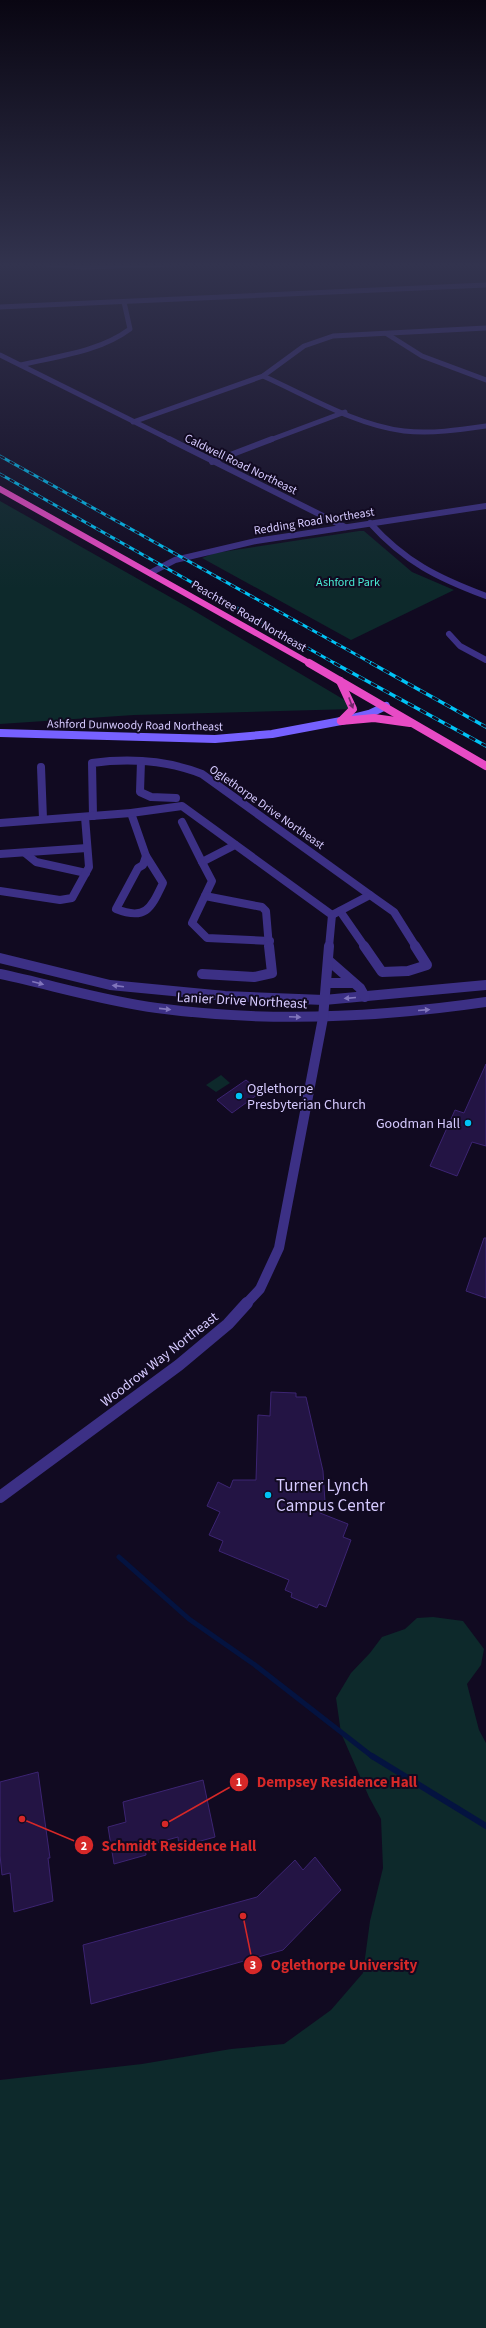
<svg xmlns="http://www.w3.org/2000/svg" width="486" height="2328" font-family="'Source Sans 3',sans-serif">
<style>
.green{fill:#0d292b}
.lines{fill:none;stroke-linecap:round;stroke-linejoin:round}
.stream-far1{stroke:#041340;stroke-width:5}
.stream{stroke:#041340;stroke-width:6}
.building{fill:#231444;stroke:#3c2472}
.minor-far4{stroke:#3c3085;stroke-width:5}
.minor-far3{stroke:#3c3085;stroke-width:6}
.minor-far2{stroke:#3c3085;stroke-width:8}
.minor-far1{stroke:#3c3085;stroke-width:10}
.minor{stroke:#3c3085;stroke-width:12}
.secondary{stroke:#7661ff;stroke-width:8}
.trunk-far1{stroke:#e84bc5;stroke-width:6}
.trunk{stroke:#e84bc5;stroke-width:8}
.rail-far1-casing{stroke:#00c3f5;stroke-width:3}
.rail-casing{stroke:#00c3f5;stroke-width:3.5}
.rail-far1{stroke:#110a21;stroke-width:2;stroke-dasharray:5.5;stroke-linecap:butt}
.rail{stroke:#110a21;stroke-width:2.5;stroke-dasharray:7;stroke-linecap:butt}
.oneway{fill:#72276b}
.oneway2{fill:#8175bc}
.poi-dot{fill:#00c3f5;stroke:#110a21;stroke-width:1.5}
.labels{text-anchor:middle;stroke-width:4;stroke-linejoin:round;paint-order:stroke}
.far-street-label{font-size:12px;fill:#d6caff;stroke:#110a21}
.far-park-label{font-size:12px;fill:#49ecd4;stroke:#110a21}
.street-label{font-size:14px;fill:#d6caff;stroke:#110a21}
.poi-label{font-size:14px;fill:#d6caff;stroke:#110a21;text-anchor:start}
.near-poi-label{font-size:17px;fill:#d6caff;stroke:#110a21;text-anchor:start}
.leader{fill:none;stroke:#d62828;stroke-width:1.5}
.callout-dot{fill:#d62828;stroke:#110a21;stroke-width:1.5}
.mark-label{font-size:12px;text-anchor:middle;font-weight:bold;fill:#fff}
.callout-label{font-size:15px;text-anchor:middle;font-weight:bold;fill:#d62828;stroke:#110a21;stroke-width:4;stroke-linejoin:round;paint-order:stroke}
</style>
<rect width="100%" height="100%" fill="#110a21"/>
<g class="green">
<polygon points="0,501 186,606 353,705 353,709 134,715 0,724"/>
<polygon points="359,531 364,531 412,572 454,590 351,640 202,558 215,553"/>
<polygon points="221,1075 230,1083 216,1092 206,1085"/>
<polygon points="433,1617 463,1621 484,1649 481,1665 467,1684 479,1730 486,1743 486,2328 0,2328 0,2080 142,2064 231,2049 284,2044 331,2010 363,1973 370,1921 383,1868 381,1819 369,1797 341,1733 336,1698 351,1673 370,1653 382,1637 405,1629 417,1618"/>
</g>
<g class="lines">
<polyline class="stream-far1" points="119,1557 189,1619 255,1665 373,1757"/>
<polyline class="stream" points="372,1756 486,1826"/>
</g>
<g class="building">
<polygon points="486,1064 486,1146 472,1142 457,1176 430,1166 455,1110 464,1113"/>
<polygon points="246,1080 261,1092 232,1113 217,1100"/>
<polygon points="484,1238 486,1238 486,1298 466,1291"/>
<polygon points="271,1392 296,1393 296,1397 306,1397 323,1471 325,1502 320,1513 348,1524 343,1537 351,1540 326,1607 319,1604 317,1608 291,1597 292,1593 285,1590 289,1580 219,1551 223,1541 209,1535 220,1512 207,1506 218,1482 230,1488 233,1480 256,1480 258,1415 270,1416"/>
<polygon points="38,1772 50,1858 48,1858 53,1901 14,1912 10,1873 2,1875 0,1855 0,1782"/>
<polygon points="203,1780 215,1837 179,1847 178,1837 145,1846 146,1855 114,1864 108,1827 126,1822 123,1802"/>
<polygon points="315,1857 341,1890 283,1950 91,2004 83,1945 257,1897 295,1860 303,1870"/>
</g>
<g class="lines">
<g class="minor-far4">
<polyline points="30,263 84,267 208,263"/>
<polyline points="0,307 486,285"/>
<polyline points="387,334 422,356 486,380"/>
<polyline points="0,355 171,440"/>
<path d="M21 365C58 356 99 352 130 329L124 302"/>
<path d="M263 376C308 396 355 425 404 431 431 434 459 430 486 426"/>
<polyline points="133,422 263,376 304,346 333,336 486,328"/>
<polyline points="270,440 345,412"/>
</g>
<g class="minor-far3">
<polyline points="169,439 345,527"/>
<polyline points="212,462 272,439"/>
<path d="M370 523C405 562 438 578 486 596"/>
<polyline points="150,573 175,560 256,541 486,506"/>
<polyline points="449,634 460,646 486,660"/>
</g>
<g class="minor-far2">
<polyline points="141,761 140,792 151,797 176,798"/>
<polyline points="41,767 43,819"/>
<polyline points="131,813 146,856"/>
<path d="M93 816 92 763C130 758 166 760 202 774L370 895"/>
<polyline points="182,822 202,862 235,845"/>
<polyline points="0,823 131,813 182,806 332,915 329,947"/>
<polyline points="25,853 36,862 86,873"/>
<polyline points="0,854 87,848"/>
<path d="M146 856 163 883C151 908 146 921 116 909L138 868 143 865Z"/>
<polyline points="202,862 212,881 192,923 207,938 270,941"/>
<polyline points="0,891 60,900 72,898 89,867 85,817"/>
<polyline points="205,896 262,907 266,911 269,947"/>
<polyline points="340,911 365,947"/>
<polyline points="332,915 370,895 394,912 416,947"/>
</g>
<g class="minor-far1">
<polyline points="364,946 382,972 408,971 427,965 415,946"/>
<polyline points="0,958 110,985 225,996 324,1000 486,985"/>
<polyline points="328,960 360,988 365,997"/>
<path d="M0 974C52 985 104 1001 157 1008 267 1023 376 1018 486 1002"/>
<polyline points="202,974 254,977 272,973 269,946"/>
<polyline points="326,983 353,983"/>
<polyline points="246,1304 260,1289 279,1248 323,1018 329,946"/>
</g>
<polyline class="minor" points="0,1497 179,1365 228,1324 247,1303"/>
<polyline class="secondary" points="0,733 215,739 272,734 341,721 369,714 386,706"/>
<polyline class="trunk-far1" points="0,489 311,664"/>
<g class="trunk">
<polyline points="309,663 486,766"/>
<polyline points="340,681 353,709 341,721"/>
<polyline points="341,721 374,718 410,723"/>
</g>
<defs>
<g id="rail-far1">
<polyline points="0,456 373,664"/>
<polyline points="0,474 336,664"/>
</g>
<g id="rail">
<polyline points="334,663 486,746"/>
<polyline points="371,663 486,727"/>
</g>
</defs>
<use href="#rail-far1" class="rail-far1-casing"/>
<use href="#rail" class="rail-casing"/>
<use href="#rail-far1" class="rail-far1"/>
<use href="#rail" class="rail"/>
</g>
<defs><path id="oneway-solid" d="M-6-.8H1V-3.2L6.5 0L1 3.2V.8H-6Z"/></defs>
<use class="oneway" href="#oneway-solid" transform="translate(351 703) rotate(69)"/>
<g class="oneway2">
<use href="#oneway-solid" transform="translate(38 983) rotate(15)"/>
<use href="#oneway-solid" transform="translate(118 986) rotate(-173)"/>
<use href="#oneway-solid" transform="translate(350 998) rotate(175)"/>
<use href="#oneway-solid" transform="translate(165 1009) rotate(6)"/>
<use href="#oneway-solid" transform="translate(424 1010) rotate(-5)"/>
<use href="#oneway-solid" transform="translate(295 1017) rotate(2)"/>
</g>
<linearGradient id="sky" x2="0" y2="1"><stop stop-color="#090612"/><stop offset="0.45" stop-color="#32334e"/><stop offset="1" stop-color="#32334e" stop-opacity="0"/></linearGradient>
<rect width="486" height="589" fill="url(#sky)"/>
<g class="poi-dot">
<circle cx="239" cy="1096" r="4"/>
<circle cx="468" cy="1123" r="4"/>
<circle cx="268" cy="1495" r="4"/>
</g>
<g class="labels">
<g class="far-street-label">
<text transform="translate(241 464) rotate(26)" y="4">Caldwell Road Northeast</text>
<text transform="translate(314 521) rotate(-9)" y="4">Redding Road Northeast</text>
<text transform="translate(249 616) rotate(30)" y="4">Peachtree Road Northeast</text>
<text transform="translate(135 725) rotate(1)" y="4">Ashford Dunwoody Road Northeast</text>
<text transform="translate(267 807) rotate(35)" y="4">Oglethorpe Drive Northeast</text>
</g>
<g class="far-park-label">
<text x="348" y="586">Ashford Park</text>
</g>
<g class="street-label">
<text transform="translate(242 1000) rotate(3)" y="5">Lanier Drive Northeast</text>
<text transform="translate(159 1359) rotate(-38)" y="5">Woodrow Way Northeast</text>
</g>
<g class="poi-label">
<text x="247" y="1093">Oglethorpe<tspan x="247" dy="16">Presbyterian Church</tspan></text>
<text x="460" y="1128" text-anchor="end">Goodman Hall</text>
</g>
<g class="near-poi-label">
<text x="276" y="1491">Turner Lynch<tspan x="276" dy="20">Campus Center</tspan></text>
</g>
</g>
<path class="leader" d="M165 1824L239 1782M22 1819L84 1845M243 1916L253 1965"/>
<g class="callout-dot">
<circle cx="165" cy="1824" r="4"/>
<circle cx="22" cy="1819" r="4"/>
<circle cx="243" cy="1916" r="4"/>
<circle cx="239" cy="1782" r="10"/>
<circle cx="84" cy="1845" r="10"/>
<circle cx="253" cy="1965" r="10"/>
</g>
<g class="mark-label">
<text x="239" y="1786">1</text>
<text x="84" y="1850">2</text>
<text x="253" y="1969">3</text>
</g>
<g class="callout-label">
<text x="337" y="1787">Dempsey Residence Hall</text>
<text x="179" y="1851">Schmidt Residence Hall</text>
<text x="344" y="1970">Oglethorpe University</text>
</g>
</svg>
